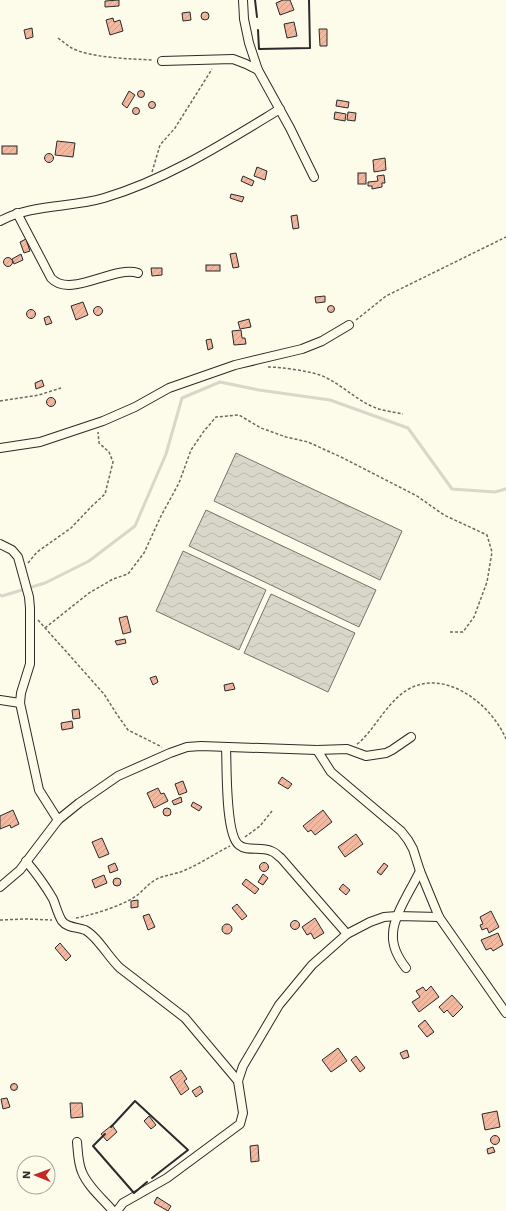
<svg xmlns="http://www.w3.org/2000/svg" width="506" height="1211" font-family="'Work Sans',sans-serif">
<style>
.water{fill:url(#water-waves);stroke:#74746e}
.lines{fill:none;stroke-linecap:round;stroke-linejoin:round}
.stream{stroke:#d8d7c9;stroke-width:3}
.building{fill:url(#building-hatch);stroke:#2b2b2b}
.minor-casing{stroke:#2b2b2b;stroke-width:10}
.path{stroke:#6a6964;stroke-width:1.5;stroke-dasharray:3 2;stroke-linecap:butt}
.minor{stroke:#fdfbea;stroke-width:8}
.wall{stroke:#2b2b2b;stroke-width:2}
</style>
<defs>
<pattern id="water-waves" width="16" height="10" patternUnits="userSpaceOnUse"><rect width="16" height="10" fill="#d8d7c9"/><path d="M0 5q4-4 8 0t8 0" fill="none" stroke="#bab9ad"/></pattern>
<pattern id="building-hatch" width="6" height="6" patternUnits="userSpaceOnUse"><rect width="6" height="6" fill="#f2b8a0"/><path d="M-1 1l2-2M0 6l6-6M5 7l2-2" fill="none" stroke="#d09e8a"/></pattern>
</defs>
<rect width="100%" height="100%" fill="#fdfbea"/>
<g class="water">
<polygon points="236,453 402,531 380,580 214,501"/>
<polygon points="206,510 376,590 359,627 189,546"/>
<polygon points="183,551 266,590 239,650 156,611"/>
<polygon points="271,594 355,633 328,692 244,653"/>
</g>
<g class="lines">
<polyline class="stream" points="0,595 2,596 45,583 89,561 135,526 166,454 182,398 220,382 259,390 330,400 408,428 452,489 495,492 506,489"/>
</g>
<g class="building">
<polygon points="119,0 119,6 105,7 105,1"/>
<polygon points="283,0 290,0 294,10 280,15 276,3"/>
<circle cx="205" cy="16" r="4"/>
<polygon points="190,12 191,20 183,21 182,13"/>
<polygon points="113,18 114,22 120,20 123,31 110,35 106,20"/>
<polygon points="294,22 297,36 287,38 284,24"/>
<polygon points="32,28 33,37 26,39 24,30"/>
<polygon points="319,29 327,29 327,46 320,46"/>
<circle cx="141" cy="94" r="3.5"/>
<polygon points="129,91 135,95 127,108 122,104"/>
<polygon points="337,100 349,102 348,108 336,106"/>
<circle cx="152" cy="105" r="3.5"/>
<circle cx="136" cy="111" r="3.5"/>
<polygon points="335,112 346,114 345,121 334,119"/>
<polygon points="348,112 356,113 355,121 347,120"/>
<polygon points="57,141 75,143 73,157 55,155"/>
<rect x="2" y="146" width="15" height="8"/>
<circle cx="49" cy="158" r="4.5"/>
<polygon points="385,158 386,170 374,172 373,160"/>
<polygon points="257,167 267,171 265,180 254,176"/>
<rect x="358" y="173" width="8" height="11"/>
<polygon points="384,175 385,183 382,183 382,187 372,189 372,186 368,186 368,182 378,181 377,176"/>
<polygon points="243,176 254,181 252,186 241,181"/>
<polygon points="231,194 244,197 242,202 230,198"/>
<polygon points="297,215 299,228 293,229 291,216"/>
<polygon points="26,239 30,251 24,253 20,242"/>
<polygon points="236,253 239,267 233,268 230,254"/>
<polygon points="21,254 23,260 14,264 12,259"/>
<circle cx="8" cy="262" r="4.5"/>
<rect x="206" y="265" width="14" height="6"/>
<polygon points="151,268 162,268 162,275 152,276"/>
<polygon points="325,296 325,302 316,303 315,297"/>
<polygon points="83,302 88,315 76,320 71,306"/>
<circle cx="331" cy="309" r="3.5"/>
<circle cx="98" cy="311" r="4.5"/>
<circle cx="31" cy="314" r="4.5"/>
<polygon points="49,316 52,323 46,325 44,318"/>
<polygon points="249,319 251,327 240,329 238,322"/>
<polygon points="241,330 242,338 245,338 246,344 234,345 232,331"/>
<polygon points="211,339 213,348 208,350 206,340"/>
<polygon points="42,380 44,386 36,389 35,383"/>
<circle cx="51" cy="402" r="4.5"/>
<polygon points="127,616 131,632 123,634 119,618"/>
<polygon points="125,639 126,643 117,645 115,641"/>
<polygon points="156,676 158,682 153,685 150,678"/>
<polygon points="233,683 235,689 225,691 224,685"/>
<polygon points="79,709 80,718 73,719 72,710"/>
<polygon points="72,721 73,728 62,730 61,723"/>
<polygon points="282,777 292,784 288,789 278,783"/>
<polygon points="183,781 187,792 179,795 175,784"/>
<polygon points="158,788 161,794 164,793 168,801 154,808 147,793"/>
<polygon points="181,797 182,802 174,805 172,801"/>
<polygon points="193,802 202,807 199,811 191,806"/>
<circle cx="167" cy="812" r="4"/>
<polygon points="13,810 19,824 11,828 10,825 0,829 0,816"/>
<polygon points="323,810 332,822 315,835 311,830 308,832 303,826"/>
<polygon points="356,834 363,844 345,857 338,847"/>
<polygon points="102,838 109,854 99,858 92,842"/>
<circle cx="264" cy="867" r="4.5"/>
<polygon points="115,863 118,870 110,873 108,866"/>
<polygon points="384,863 388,866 381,875 377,872"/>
<polygon points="263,874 268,878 263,885 258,882"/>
<polygon points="104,875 107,883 95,888 92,880"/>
<circle cx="117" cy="882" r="4"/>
<polygon points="246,879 259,889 255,894 242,884"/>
<polygon points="343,884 350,890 346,895 339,889"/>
<polygon points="138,900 138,907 131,908 131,901"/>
<polygon points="237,904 247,916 242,920 232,908"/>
<polygon points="491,911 499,927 489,933 487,928 482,930 480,925 483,924 480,917"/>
<polygon points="149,914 155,927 148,930 143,916"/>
<polygon points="315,918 324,933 314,939 311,933 307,935 302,927"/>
<circle cx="295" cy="925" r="4.5"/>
<circle cx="227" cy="929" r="5"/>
<polygon points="498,933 503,945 493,951 491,948 486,950 481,940"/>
<polygon points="60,943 71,956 66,961 55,948"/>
<polygon points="431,986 439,997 419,1012 412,1002 420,997 416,991 423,987 426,991"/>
<polygon points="452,995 463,1007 453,1017 447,1010 444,1013 439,1007"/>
<polygon points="425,1020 434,1032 427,1037 418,1026"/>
<polygon points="338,1048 347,1061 331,1072 322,1060"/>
<polygon points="407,1050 409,1057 403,1059 400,1053"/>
<polygon points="356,1056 365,1068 360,1072 351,1060"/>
<polygon points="181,1070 187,1079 184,1081 189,1089 181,1095 170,1077"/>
<circle cx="14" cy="1087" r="3.5"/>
<polygon points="200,1086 203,1092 196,1097 192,1091"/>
<polygon points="7,1098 10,1107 3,1109 1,1099"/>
<polygon points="70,1103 82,1103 83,1117 71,1118"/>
<polygon points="497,1111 500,1127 485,1130 482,1114"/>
<polygon points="149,1116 156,1125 151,1129 144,1121"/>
<polygon points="112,1125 117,1132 107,1141 101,1134"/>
<circle cx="495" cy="1140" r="4.5"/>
<polygon points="258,1145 259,1161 251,1162 250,1146"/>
<polygon points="493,1147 495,1152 488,1154 487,1149"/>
<polygon points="157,1197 171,1206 168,1211 154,1203"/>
</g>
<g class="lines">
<defs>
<g id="minor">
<polyline points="243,0 244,19 249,43 258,70 290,128 314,177"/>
<polyline points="162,61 233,59 246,64 258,70"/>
<path d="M17 213 51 278C70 299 114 265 138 273"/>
<path d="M0 221C32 204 70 208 104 198 168 179 224 143 280 109"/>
<polyline points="0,448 40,442 103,421 135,407 169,388 235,365 302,349 322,341 349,325"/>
<polyline points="0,544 12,550 18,557 29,597 30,608 30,664 21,693 20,703 39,790 58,820"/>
<polyline points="0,700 20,703"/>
<path d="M226 747C227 765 225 835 239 845 247 852 261 846 271 851 275 852 278 856 281 858L347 934"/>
<polyline points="317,750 331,772 401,831 408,840 413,849 420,871 439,917 506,1013"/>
<path d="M26 861C36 873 45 885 53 899 56 906 58 915 62 921 67 928 78 927 85 930 97 936 109 958 120 968L185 1018 238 1081"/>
<polyline points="0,887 20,870 58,820 79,803 118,776 170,753 187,747 201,746 317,750 347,749 366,756 386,753 392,750 411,737"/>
<path d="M406 968C399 959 392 946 393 934 393 916 412 888 420 871"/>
<path d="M77 1142C78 1152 78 1163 82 1172 88 1187 103 1199 113 1211"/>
<polyline points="117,1211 123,1203 167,1178 240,1124 243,1113 238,1081 243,1066 279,1005 312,965 347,934 370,922 384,917 397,916 439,917"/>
</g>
</defs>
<use href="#minor" class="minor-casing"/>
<g class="path">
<path d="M58 38C62 41 66 44 70 47 88 58 132 59 153 60"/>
<polyline points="152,172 160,145 175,128 212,69"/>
<polyline points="356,320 386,296 506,237"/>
<path d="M268 367C281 367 308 371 320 375 341 383 355 400 376 408 384 411 394 412 403 414"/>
<polyline points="0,401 39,395 61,388"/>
<polyline points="28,563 37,552 71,528 92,506 105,494 113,462 109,452 99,443 98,432"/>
<polyline points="38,620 104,694 116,713 128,730 162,747"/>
<polyline points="45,628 89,593 113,579 128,574 144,553 161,516 179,483 191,450 204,431 216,417 239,415 261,428 286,437 308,442 343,458 417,496 444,515 487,535 492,552 487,582 474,617 463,632 450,632"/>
<path d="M357 744C362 741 366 735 370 731 379 719 388 706 399 696 437 662 490 701 506 739"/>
<polyline points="245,837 260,826 272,811"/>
<path d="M76 918C92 915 122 906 136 896 142 892 146 886 152 882 161 875 173 875 183 871 200 864 214 854 230 846"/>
<polyline points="0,920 26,919 52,920"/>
</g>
<use href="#minor" class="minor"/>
<g class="wall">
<polyline points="255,0 257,17"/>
<polyline points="258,30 259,49 310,48 309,0"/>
<polyline points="111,1127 135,1101 188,1150 152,1178"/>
<polyline points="105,1134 93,1146 134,1193 147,1182"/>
</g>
</g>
<g transform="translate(36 1175) rotate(271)"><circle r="19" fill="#fdfbea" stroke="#a9a89e"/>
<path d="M0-3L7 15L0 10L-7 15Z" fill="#c62828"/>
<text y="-6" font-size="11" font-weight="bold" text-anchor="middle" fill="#2b2b2b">N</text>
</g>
</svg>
